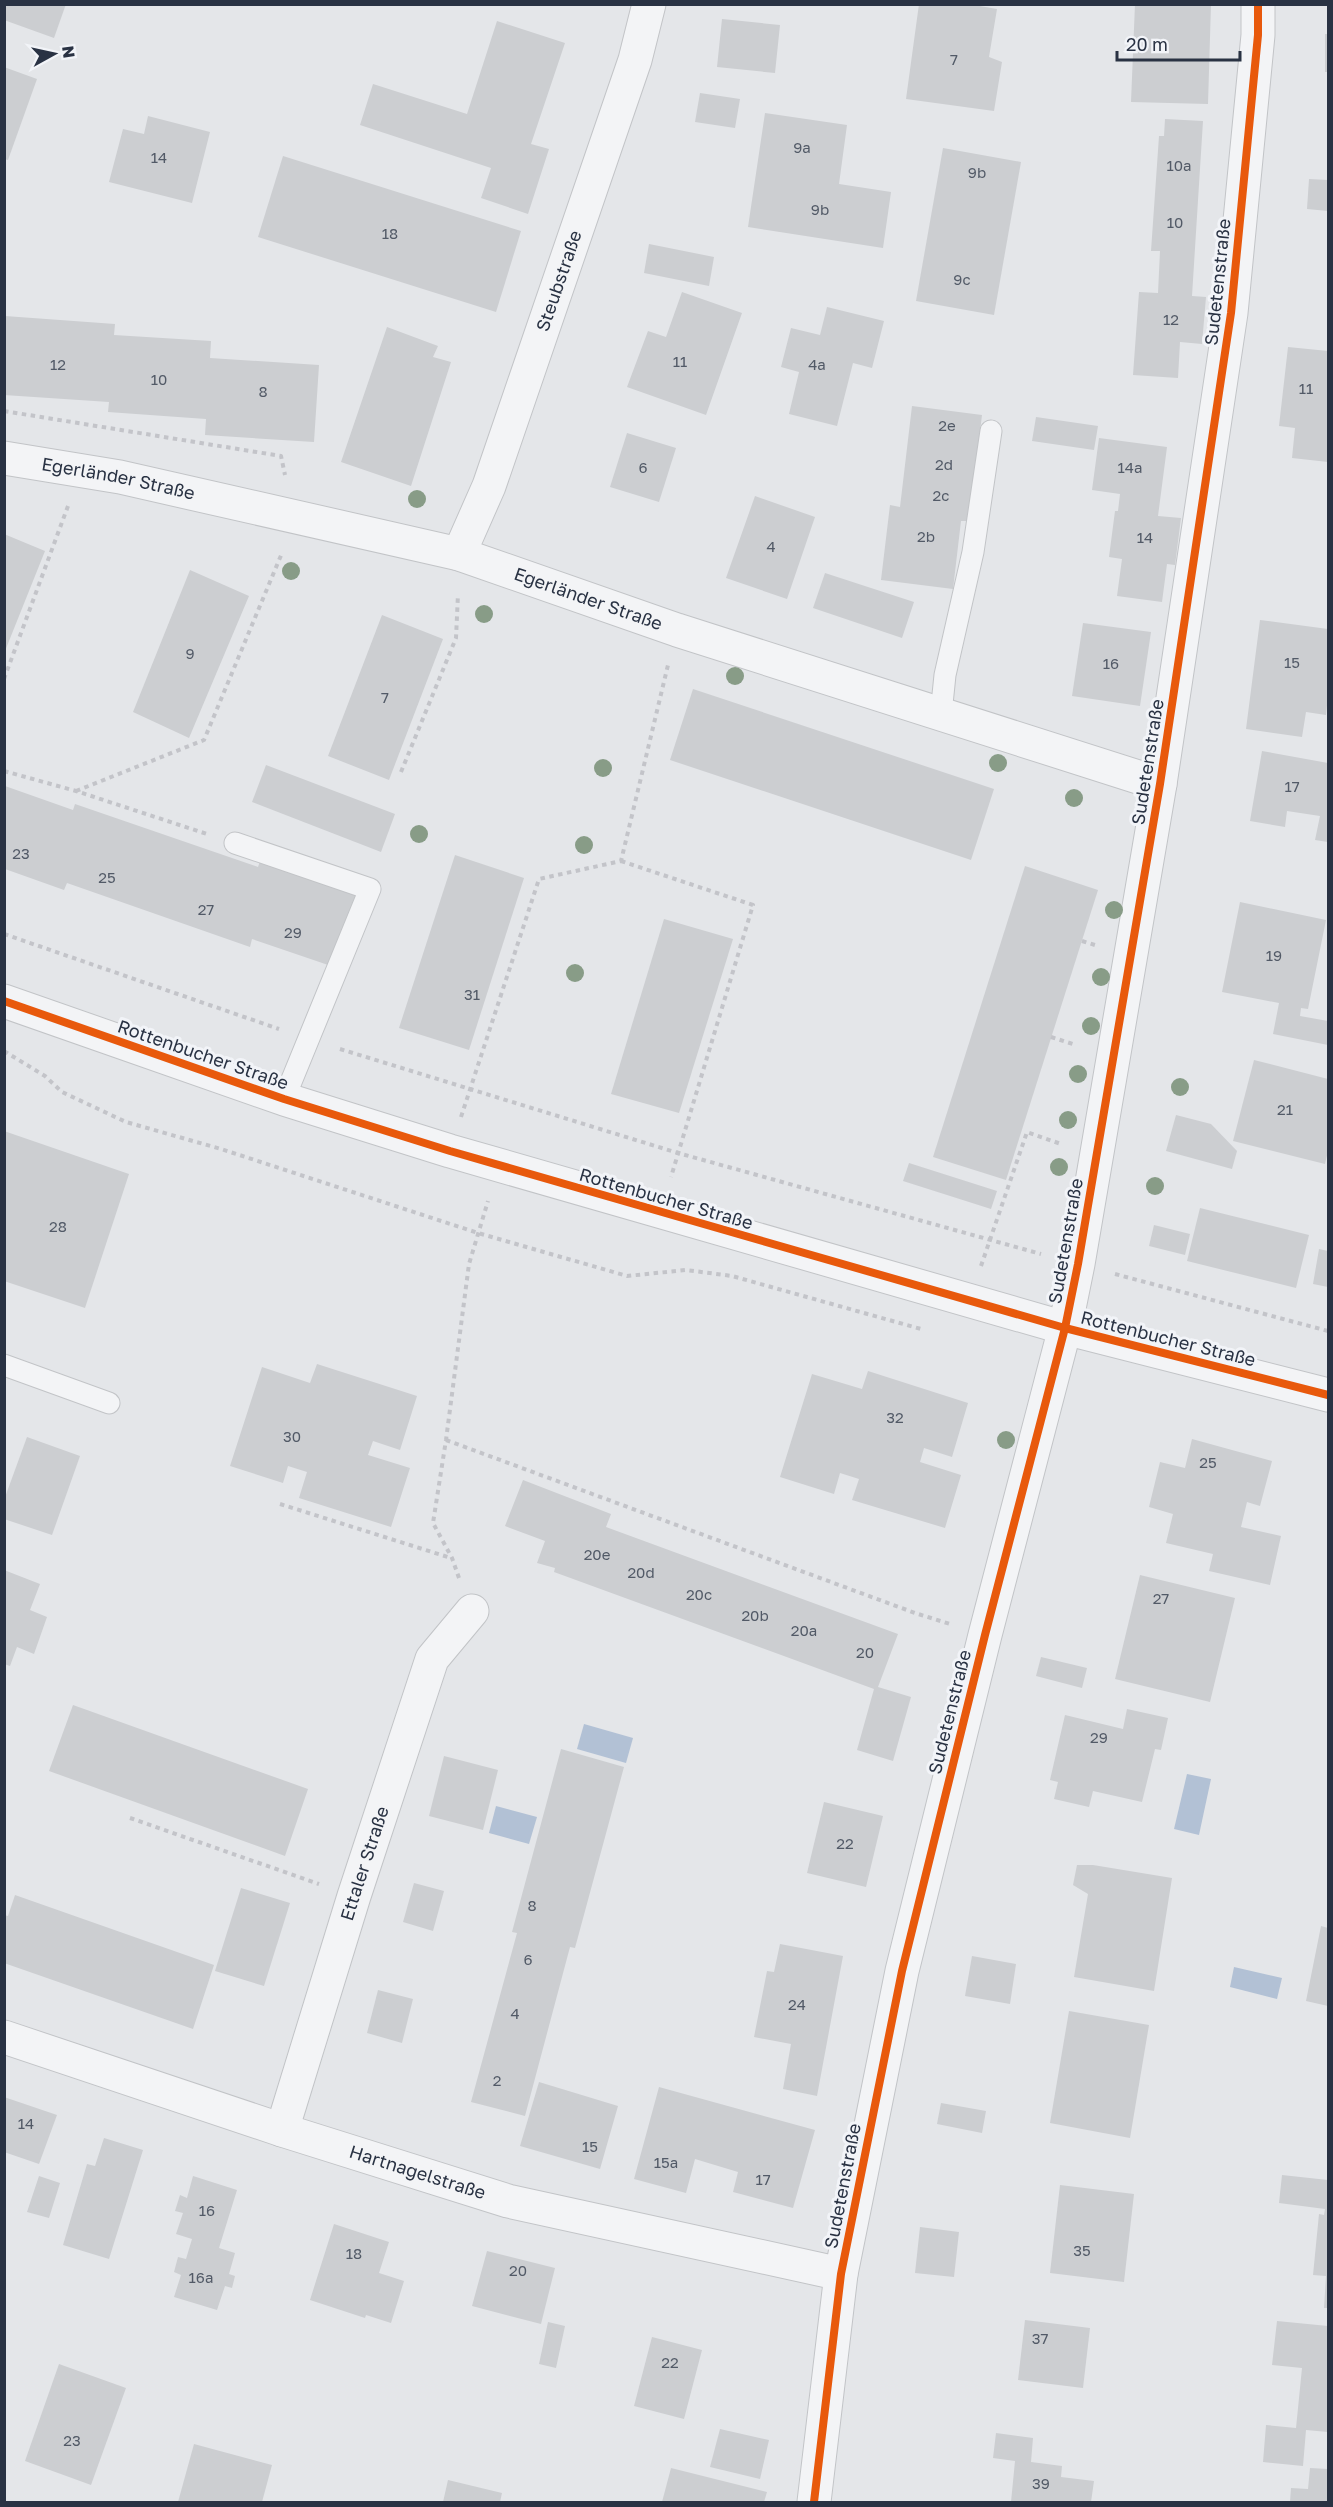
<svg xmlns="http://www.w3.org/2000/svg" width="1333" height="2507" font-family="'Golos Text',sans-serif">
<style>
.water{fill:#b2c1d5}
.building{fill:#ccced1}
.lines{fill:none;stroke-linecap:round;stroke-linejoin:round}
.service-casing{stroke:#c2c4c7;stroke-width:23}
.minor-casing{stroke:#c2c4c7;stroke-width:35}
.path{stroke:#c3c4c9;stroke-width:4;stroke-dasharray:4.5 4.5;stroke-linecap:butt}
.service{stroke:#f3f4f6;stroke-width:21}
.minor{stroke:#f3f4f6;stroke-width:33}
.cycleway-casing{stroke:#f2f4f8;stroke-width:11}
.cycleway{stroke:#e8590c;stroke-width:8}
.tree{fill:#889c87}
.labels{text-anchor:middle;stroke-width:6;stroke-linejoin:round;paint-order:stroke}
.number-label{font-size:15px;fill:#525a67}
.street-label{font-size:18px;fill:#293243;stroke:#f2f4f8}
</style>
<rect width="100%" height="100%" fill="#e4e6e9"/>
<g class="water">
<polygon points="584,1724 633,1738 626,1763 577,1749"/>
<polygon points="1187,1774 1211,1779 1199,1835 1174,1829"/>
<polygon points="496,1806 537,1817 529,1844 489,1833"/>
<polygon points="1234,1967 1282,1978 1277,1999 1230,1987"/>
</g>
<g class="building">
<polygon points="4,4 66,4 54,38 4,20"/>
<polygon points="919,4 968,4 997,9 989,57 1002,62 994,111 906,99"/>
<polygon points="1135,4 1211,4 1208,104 1131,102"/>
<polygon points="722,19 780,25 775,73 717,67"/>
<polygon points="497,21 565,43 531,144 549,149 528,214 481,198 491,168 360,125 373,84 467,114"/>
<rect x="1325" y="34" width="3" height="38"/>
<polygon points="4,67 37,79 8,160 4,159"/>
<polygon points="700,93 740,99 735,128 695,122"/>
<polygon points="765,113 847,125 839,184 891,192 883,248 748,227"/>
<polygon points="148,116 210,132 192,203 109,182 123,129 144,134"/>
<polygon points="1165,119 1203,121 1192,296 1206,297 1202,344 1180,342 1178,378 1133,375 1139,292 1158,293 1160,251 1151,251 1159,136 1164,136"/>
<polygon points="943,148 1021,162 994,315 916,301"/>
<polygon points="283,156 521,231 496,312 258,237"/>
<polygon points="1309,179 1328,180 1328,211 1307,209"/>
<polygon points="649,244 714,257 709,286 644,273"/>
<polygon points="682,292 742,313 706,415 627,387 648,331 666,337"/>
<polygon points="827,307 884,321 872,368 853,363 837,426 789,414 799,372 781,367 791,328 820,335"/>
<polygon points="5,316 115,324 114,335 211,341 210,358 319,365 314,442 205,435 206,419 108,412 109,402 4,395"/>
<polygon points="387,327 438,346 433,357 451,362 411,486 341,462"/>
<polygon points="1288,347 1328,351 1328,462 1292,458 1295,428 1279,426"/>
<polygon points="912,406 982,415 969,521 961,521 953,589 881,580 890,505 900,507"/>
<polygon points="1036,417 1098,426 1094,450 1032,441"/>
<polygon points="627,433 676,448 659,502 610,487"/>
<polygon points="1099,438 1167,447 1158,516 1181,518 1175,565 1167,564 1162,602 1117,596 1122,559 1109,557 1115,511 1118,511 1120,494 1092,490"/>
<polygon points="755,496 815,517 787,599 726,578"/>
<polygon points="4,534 45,551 5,651 4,651"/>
<polygon points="190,570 249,596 189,738 133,712"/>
<polygon points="825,573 914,602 902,638 813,608"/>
<polygon points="382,615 443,639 389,780 328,756"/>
<polygon points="1260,620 1328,629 1328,696 1326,715 1306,712 1302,737 1246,729"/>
<polygon points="1083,623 1151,632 1140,706 1072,696"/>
<polygon points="693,689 994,789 971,860 670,760"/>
<polygon points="1262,751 1328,763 1328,842 1315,840 1320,816 1287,811 1285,827 1250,821"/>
<polygon points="266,765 395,814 381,852 252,802"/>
<polygon points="5,786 73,810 75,804 258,867 260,861 358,894 334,967 252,939 250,947 67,883 64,890 5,869"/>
<polygon points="455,855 524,878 469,1050 399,1028"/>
<polygon points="1025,866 1098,890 1006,1180 933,1157"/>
<polygon points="1240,902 1326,920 1308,1009 1301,1008 1300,1016 1328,1021 1328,1045 1273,1034 1279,1003 1222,992"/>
<polygon points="664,919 733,939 679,1113 611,1094"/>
<polygon points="1254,1060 1328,1079 1328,1151 1325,1164 1233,1141"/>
<polygon points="1176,1115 1211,1124 1237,1151 1232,1169 1166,1151"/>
<polygon points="4,1131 129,1174 85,1308 4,1281"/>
<polygon points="909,1163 997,1191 991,1209 903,1181"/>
<polygon points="1200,1208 1309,1235 1296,1288 1187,1261"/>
<polygon points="1154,1225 1190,1234 1185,1255 1149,1246"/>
<polygon points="1319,1249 1328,1251 1328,1287 1313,1284"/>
<polygon points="317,1364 417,1396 400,1450 373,1441 368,1455 410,1468 391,1527 299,1498 307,1472 288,1466 283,1483 230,1466 262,1367 310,1383"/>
<polygon points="868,1371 968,1403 952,1457 924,1448 920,1462 961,1475 945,1528 852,1500 859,1479 840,1473 834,1494 780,1477 812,1374 862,1389"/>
<polygon points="27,1437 80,1456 52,1535 4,1519 4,1500"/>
<polygon points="1192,1439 1272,1461 1260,1506 1247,1502 1241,1527 1281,1536 1270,1585 1209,1571 1213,1554 1166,1543 1173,1514 1149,1507 1160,1462 1185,1468"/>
<polygon points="523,1480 611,1514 606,1527 898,1634 878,1687 911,1697 893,1761 857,1750 874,1689 554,1572 555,1568 537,1563 545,1541 505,1526"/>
<polygon points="4,1570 40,1584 30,1610 47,1617 34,1654 17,1647 10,1666 4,1664"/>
<polygon points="1140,1575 1235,1598 1210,1702 1115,1679"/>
<polygon points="1041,1657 1087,1668 1082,1688 1036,1676"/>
<polygon points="73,1705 308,1789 285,1856 49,1771"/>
<polygon points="1127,1709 1168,1718 1161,1750 1155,1749 1142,1802 1093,1791 1089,1807 1054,1799 1058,1782 1050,1780 1065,1715 1123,1729"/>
<polygon points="561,1749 624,1767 575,1948 570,1947 525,2116 471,2102 517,1933 512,1932"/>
<polygon points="444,1756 498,1770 483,1830 429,1816"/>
<polygon points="824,1802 883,1816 866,1887 807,1873"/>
<polygon points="1077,1865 1093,1865 1172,1878 1154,1991 1074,1977 1088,1894 1073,1885"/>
<polygon points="414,1883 444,1891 433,1931 403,1922"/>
<polygon points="241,1888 290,1903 264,1986 215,1971"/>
<polygon points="15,1895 214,1965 193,2029 4,1963 4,1915 8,1916"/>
<polygon points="1321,1926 1328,1928 1328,2006 1306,2001"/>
<polygon points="780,1944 843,1956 817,2096 783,2089 791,2044 754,2037 767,1971 774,1972"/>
<polygon points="972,1956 1016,1964 1010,2004 965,1996"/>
<polygon points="378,1990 413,1999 402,2043 367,2033"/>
<polygon points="1069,2011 1149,2025 1130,2138 1050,2123"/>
<polygon points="539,2082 618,2106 600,2169 520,2146"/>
<polygon points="659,2087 815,2130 793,2208 733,2192 738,2172 695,2159 686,2193 634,2179"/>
<polygon points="4,2097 57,2115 39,2164 4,2152"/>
<polygon points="941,2103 986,2111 982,2133 937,2124"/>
<polygon points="104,2138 143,2150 109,2259 63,2245 87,2164 95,2166"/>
<polygon points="1282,2175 1328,2180 1328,2308 1324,2308 1326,2276 1313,2275 1319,2214 1324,2215 1325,2209 1279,2203"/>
<polygon points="39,2176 60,2183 49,2218 27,2212"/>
<polygon points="193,2176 237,2190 219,2248 235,2253 229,2274 235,2276 232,2288 225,2286 217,2310 174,2297 181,2275 174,2272 178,2257 186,2259 192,2239 176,2234 183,2213 175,2211 180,2195 187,2198"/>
<polygon points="1060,2185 1134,2194 1124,2282 1050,2273"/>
<polygon points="334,2224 389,2242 379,2273 404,2281 391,2323 366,2315 365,2318 310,2300"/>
<polygon points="920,2227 959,2232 954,2277 915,2273"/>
<polygon points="487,2251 555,2268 541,2324 472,2306"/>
<polygon points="1025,2320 1090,2328 1083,2388 1018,2380"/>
<polygon points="1277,2321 1328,2326 1328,2432 1306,2430 1303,2466 1263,2462 1266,2425 1296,2428 1302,2368 1272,2365"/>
<polygon points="548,2322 565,2326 556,2368 539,2364"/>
<polygon points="652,2337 702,2350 684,2419 634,2406"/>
<polygon points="59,2364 126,2388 91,2485 25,2461"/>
<polygon points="720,2429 769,2440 760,2479 710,2467"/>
<polygon points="996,2433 1033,2438 1031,2462 1062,2466 1061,2477 1094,2481 1091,2502 1011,2502 1015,2461 993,2458"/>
<polygon points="194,2444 272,2465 262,2502 178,2502"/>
<polygon points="671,2468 767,2492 764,2502 662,2502"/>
<polygon points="1310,2468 1328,2469 1328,2502 1290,2502 1291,2488 1308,2489"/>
<polygon points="448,2480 502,2493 500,2502 443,2502"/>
</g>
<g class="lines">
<defs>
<g id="service">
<polyline points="941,714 945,675 973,552 991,431"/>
<polyline points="235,843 370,889 284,1099"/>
<polyline points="4,1365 109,1403"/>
</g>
<g id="minor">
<path id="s1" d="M4 458 120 477 459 554 677 630 1160 784"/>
<path id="s2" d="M459 554 489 486 635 60 649 4"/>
<polyline points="4,1001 284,1099 450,1151 1065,1328 1328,1395"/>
<path id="s3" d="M4 2037 282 2130 508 2201 841 2274"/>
<path id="s4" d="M282 2130 354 1896 432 1659 472 1611"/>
<polyline points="814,2502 841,2274 902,1971 985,1635 1065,1328 1078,1264 1160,784 1231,313 1258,35 1258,4"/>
</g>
</defs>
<use href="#service" class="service-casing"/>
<use href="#minor" class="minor-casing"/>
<g class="path">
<polyline points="4,411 281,456 285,475"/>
<polyline points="4,679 68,506"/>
<polyline points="4,771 76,791 207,834"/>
<polyline points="401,772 456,638 458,594"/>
<polyline points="76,791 204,740 282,553"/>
<polyline points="621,861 753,905 671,1177"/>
<polyline points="4,934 279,1029"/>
<polyline points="1082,941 1095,945"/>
<polyline points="1051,1037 1076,1045"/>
<polyline points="340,1049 678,1153 1041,1254"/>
<polyline points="4,1051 45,1076 62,1092 126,1122 221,1149 478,1233 627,1276 686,1270 732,1276 921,1329"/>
<polyline points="461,1117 539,879 621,861 668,665"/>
<polyline points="981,1266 1027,1132 1061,1144"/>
<polyline points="1115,1274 1328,1331"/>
<polyline points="446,1440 915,1613 950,1624"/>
<polyline points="280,1504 451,1558"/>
<polyline points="459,1578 452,1558 433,1523 446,1440 469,1264 488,1201"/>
<polyline points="130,1818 319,1884"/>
</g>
<use href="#service" class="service"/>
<use href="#minor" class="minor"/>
<defs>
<g id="cycleway">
<polyline points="4,1001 284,1099 450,1151 1065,1328 1328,1395"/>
<polyline points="814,2502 841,2274 902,1971 985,1635 1065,1328 1078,1264 1160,784 1231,313 1258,35 1258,4"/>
</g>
</defs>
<use href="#cycleway" class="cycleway-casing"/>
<use href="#cycleway" class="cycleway"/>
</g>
<g class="tree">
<circle cx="417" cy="499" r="9"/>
<circle cx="291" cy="571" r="9"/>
<circle cx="484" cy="614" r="9"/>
<circle cx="735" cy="676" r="9"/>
<circle cx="998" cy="763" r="9"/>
<circle cx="603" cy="768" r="9"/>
<circle cx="1074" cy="798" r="9"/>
<circle cx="419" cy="834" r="9"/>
<circle cx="584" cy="845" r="9"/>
<circle cx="1114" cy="910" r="9"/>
<circle cx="575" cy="973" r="9"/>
<circle cx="1101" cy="977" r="9"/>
<circle cx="1091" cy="1026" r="9"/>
<circle cx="1078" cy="1074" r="9"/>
<circle cx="1180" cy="1087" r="9"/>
<circle cx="1068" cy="1120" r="9"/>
<circle cx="1059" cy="1167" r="9"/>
<circle cx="1155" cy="1186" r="9"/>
<circle cx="1006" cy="1440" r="9"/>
</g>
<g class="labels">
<g class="number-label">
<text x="954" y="65">7</text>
<text x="802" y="153">9a</text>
<text x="159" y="163">14</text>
<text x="1179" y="171">10a</text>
<text x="977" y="178">9b</text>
<text x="820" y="215">9b</text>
<text x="1175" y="228">10</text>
<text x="390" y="239">18</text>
<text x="962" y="285">9c</text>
<text x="1171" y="325">12</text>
<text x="680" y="367">11</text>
<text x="58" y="370">12</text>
<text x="817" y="370">4a</text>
<text x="159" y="385">10</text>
<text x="1306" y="394">11</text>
<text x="263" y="397">8</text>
<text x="947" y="431">2e</text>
<text x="944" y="470">2d</text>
<text x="643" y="473">6</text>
<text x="1130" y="473">14a</text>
<text x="941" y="501">2c</text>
<text x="926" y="542">2b</text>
<text x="1145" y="543">14</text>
<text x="771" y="552">4</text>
<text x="190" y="659">9</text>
<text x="1292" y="668">15</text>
<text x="1111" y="669">16</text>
<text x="385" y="703">7</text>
<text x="1292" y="792">17</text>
<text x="21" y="859">23</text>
<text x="107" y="883">25</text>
<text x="206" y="915">27</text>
<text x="293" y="938">29</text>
<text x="1274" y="961">19</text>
<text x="472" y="1000">31</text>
<text x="1285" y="1115">21</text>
<text x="58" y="1232">28</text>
<text x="895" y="1423">32</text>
<text x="292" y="1442">30</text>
<text x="1208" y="1468">25</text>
<text x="597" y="1560">20e</text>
<text x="641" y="1578">20d</text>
<text x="699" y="1600">20c</text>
<text x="1161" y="1604">27</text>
<text x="755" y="1621">20b</text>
<text x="804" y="1636">20a</text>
<text x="865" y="1658">20</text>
<text x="1099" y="1743">29</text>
<text x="845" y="1849">22</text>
<text x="532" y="1911">8</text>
<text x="528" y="1965">6</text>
<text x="797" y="2010">24</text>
<text x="515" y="2019">4</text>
<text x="497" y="2086">2</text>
<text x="26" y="2129">14</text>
<text x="590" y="2152">15</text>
<text x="666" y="2168">15a</text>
<text x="763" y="2185">17</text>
<text x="207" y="2216">16</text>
<text x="1082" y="2256">35</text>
<text x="354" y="2259">18</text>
<text x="518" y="2276">20</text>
<text x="201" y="2283">16a</text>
<text x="1040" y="2344">37</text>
<text x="670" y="2368">22</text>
<text x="72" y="2446">23</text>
<text x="1041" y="2489">39</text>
</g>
<g class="street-label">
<text dy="6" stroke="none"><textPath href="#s2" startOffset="291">Steubstraße</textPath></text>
<text transform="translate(1218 282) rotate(-84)" y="6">Sudetenstraße</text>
<text dy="6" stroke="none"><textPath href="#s1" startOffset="116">Egerländer Straße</textPath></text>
<text dy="6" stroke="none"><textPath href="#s1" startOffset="602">Egerländer Straße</textPath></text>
<text transform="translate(1148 762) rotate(-81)" y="6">Sudetenstraße</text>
<text transform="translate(203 1055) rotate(19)" y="6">Rottenbucher Straße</text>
<text transform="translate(666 1199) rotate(16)" y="6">Rottenbucher Straße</text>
<text transform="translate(1066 1241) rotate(-80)" y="6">Sudetenstraße</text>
<text transform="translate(1168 1339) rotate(14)" y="6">Rottenbucher Straße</text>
<text transform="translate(950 1712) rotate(-76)" y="6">Sudetenstraße</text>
<text dy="6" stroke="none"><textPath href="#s4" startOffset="279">Ettaler Straße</textPath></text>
<text dy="6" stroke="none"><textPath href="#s3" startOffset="435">Hartnagelstraße</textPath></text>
<text transform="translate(843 2186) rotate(-79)" y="6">Sudetenstraße</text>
</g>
</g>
<rect width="1333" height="2507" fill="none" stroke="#293243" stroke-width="12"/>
<g transform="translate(54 54) rotate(82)" stroke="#f2f4f8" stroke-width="4.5" paint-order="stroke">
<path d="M0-4.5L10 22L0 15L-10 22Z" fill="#293243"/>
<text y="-9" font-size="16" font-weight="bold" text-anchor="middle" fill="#293243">N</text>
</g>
<path d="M1117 51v9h123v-9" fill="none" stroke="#293243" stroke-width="3"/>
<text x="1126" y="51" font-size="18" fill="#293243" stroke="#f2f4f8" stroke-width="4.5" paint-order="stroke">20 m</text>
</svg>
